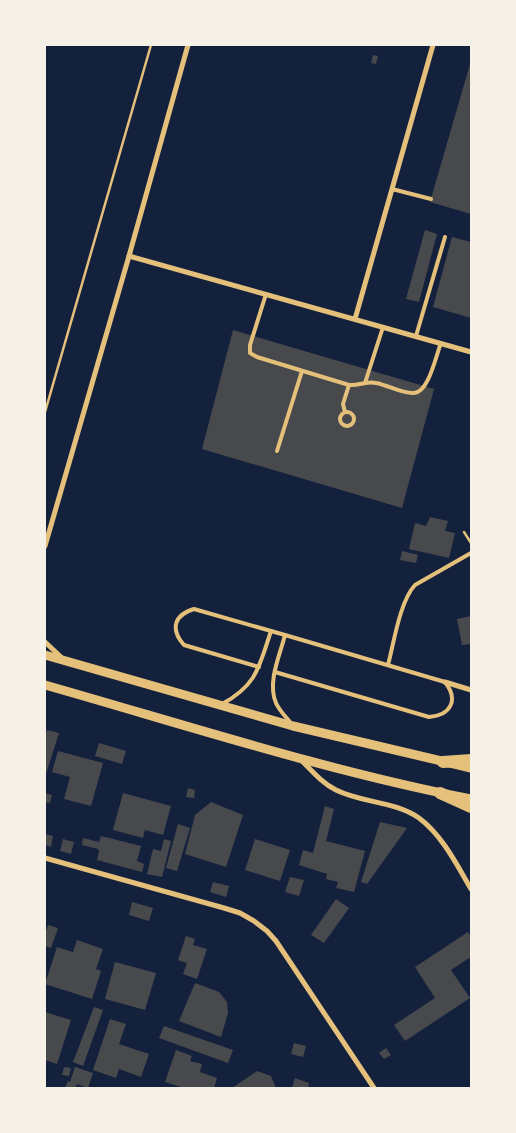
<svg xmlns="http://www.w3.org/2000/svg" width="516" height="1133" font-family="'Alegreya Sans',sans-serif">
<style>
.building{fill:#48494c}
.lines{fill:none;stroke-linecap:round;stroke-linejoin:round}
.path{stroke:#e5c07b;stroke-width:2.5}
.service{stroke:#e5c07b;stroke-width:4}
.minor{stroke:#e5c07b;stroke-width:5}
.tertiary{stroke:#e5c07b;stroke-width:9}
.primary{stroke:#e5c07b;stroke-width:12}
</style>
<rect width="100%" height="100%" fill="#14213d"/>
<g class="building">
<polygon points="373,55 378,56 376,64 371,63"/>
<polygon points="470,64 471,64 471,214 430,202"/>
<polygon points="425,230 437,234 419,302 406,299"/>
<polygon points="452,237 471,242 471,318 433,307"/>
<polygon points="233,330 434,389 402,508 202,449"/>
<polygon points="430,517 448,521 445,531 455,533 449,558 409,549 415,523 426,526"/>
<polygon points="402,551 418,555 416,563 400,560"/>
<polygon points="471,616 471,644 462,645 457,619"/>
<polygon points="47,730 59,733 45,777 45,739"/>
<polygon points="99,743 126,751 122,764 95,756"/>
<polygon points="58,751 103,763 91,806 64,799 70,777 52,772"/>
<polygon points="188,788 195,790 194,798 186,797"/>
<polygon points="45,793 52,795 50,803 45,802"/>
<polygon points="123,793 171,806 163,835 145,830 143,838 113,830"/>
<polygon points="211,802 243,815 226,867 185,854 195,815"/>
<polygon points="325,806 334,809 326,841 365,851 354,892 336,888 338,882 326,879 327,874 299,865 303,850 313,853"/>
<polygon points="380,822 407,828 367,884 361,882"/>
<polygon points="178,824 190,828 177,871 166,868"/>
<polygon points="45,834 53,836 51,847 45,845"/>
<polygon points="101,836 141,846 137,861 144,864 142,872 97,860 99,852 98,849 82,845 83,838 99,842"/>
<polygon points="63,839 74,842 71,854 60,851"/>
<polygon points="164,839 171,841 162,877 147,874 153,849 161,851"/>
<polygon points="255,839 290,850 280,881 245,870"/>
<polygon points="290,877 304,880 299,896 285,892"/>
<polygon points="213,882 229,886 226,897 210,892"/>
<polygon points="336,899 349,908 324,943 311,935"/>
<polygon points="132,902 153,908 149,921 129,915"/>
<polygon points="48,925 58,928 51,948 45,946 45,934"/>
<polygon points="468,932 471,937 471,961 469,958 451,970 470,998 405,1041 394,1025 435,998 415,967"/>
<polygon points="186,936 195,939 193,945 207,949 197,979 183,974 187,963 178,960"/>
<polygon points="77,940 103,949 96,969 101,971 92,999 45,984 57,947 73,952"/>
<polygon points="115,962 156,973 145,1010 105,999"/>
<polygon points="195,983 219,992 227,1002 228,1013 221,1037 179,1021"/>
<polygon points="94,1007 103,1010 83,1066 73,1062"/>
<polygon points="45,1012 71,1020 57,1064 45,1060"/>
<polygon points="110,1019 126,1024 119,1044 149,1054 141,1077 119,1069 116,1078 93,1070"/>
<polygon points="164,1026 233,1050 228,1063 159,1038"/>
<polygon points="294,1043 306,1046 303,1057 291,1054"/>
<polygon points="386,1048 391,1055 384,1059 379,1053"/>
<polygon points="176,1050 192,1056 190,1061 202,1064 200,1072 217,1078 214,1088 184,1088 165,1082"/>
<polygon points="64,1067 71,1068 69,1076 62,1075"/>
<polygon points="75,1067 93,1073 88,1088 77,1084 76,1087 79,1088 65,1088 68,1081 70,1082"/>
<polygon points="257,1071 271,1076 276,1088 232,1088"/>
<polygon points="295,1078 309,1083 308,1088 292,1088"/>
</g>
<g class="lines">
<g class="path">
<polyline points="45,412 151,45"/>
<polyline points="464,532 471,543"/>
</g>
<g class="service">
<polyline points="392,189 431,199"/>
<path d="M266 294 250 345V353L257 357 349 385C358 386 367 381 376 383 388 385 402 394 414 393 429 392 436 355 441 343"/>
<polyline points="416,336 445,237"/>
<polyline points="365,383 383,327"/>
<polyline points="345,412 343,404 349,385"/>
<circle cx="347" cy="419" r="7"/>
<polyline points="277,451 302,371"/>
<path d="M285 635C280 655 267 682 276 703 279 710 285 716 290 722"/>
<path d="M388 665C394 642 400 601 415 585L471 553"/>
<path d="M259 667 184 645C170 629 174 615 194 609L285 635 445 682C459 700 451 715 429 717L275 672"/>
<path d="M222 704C257 685 259 667 271 631"/>
</g>
<g class="minor">
<polyline points="129,256 471,352"/>
<polyline points="355,319 433,45"/>
<polyline points="45,546 129,256 188,45"/>
<polyline points="45,642 62,658"/>
<polyline points="445,682 471,690"/>
<path d="M301 760C312 771 322 783 336 790 362 803 394 801 419 818 442 835 457 865 471 889"/>
<polyline points="45,858 224,908 240,913 254,921 267,931 276,941 374,1088"/>
</g>
<g class="tertiary">
<polyline points="45,655 293,726 471,768"/>
<path d="M45 685C186 725 327 771 471 799"/>
</g>
<g class="primary">
<polyline points="443,762 471,760"/>
<polyline points="440,793 471,807"/>
</g>
</g>
<rect width="516" height="1133" fill="none" stroke="#f6f1e7" stroke-width="92"/>
</svg>
